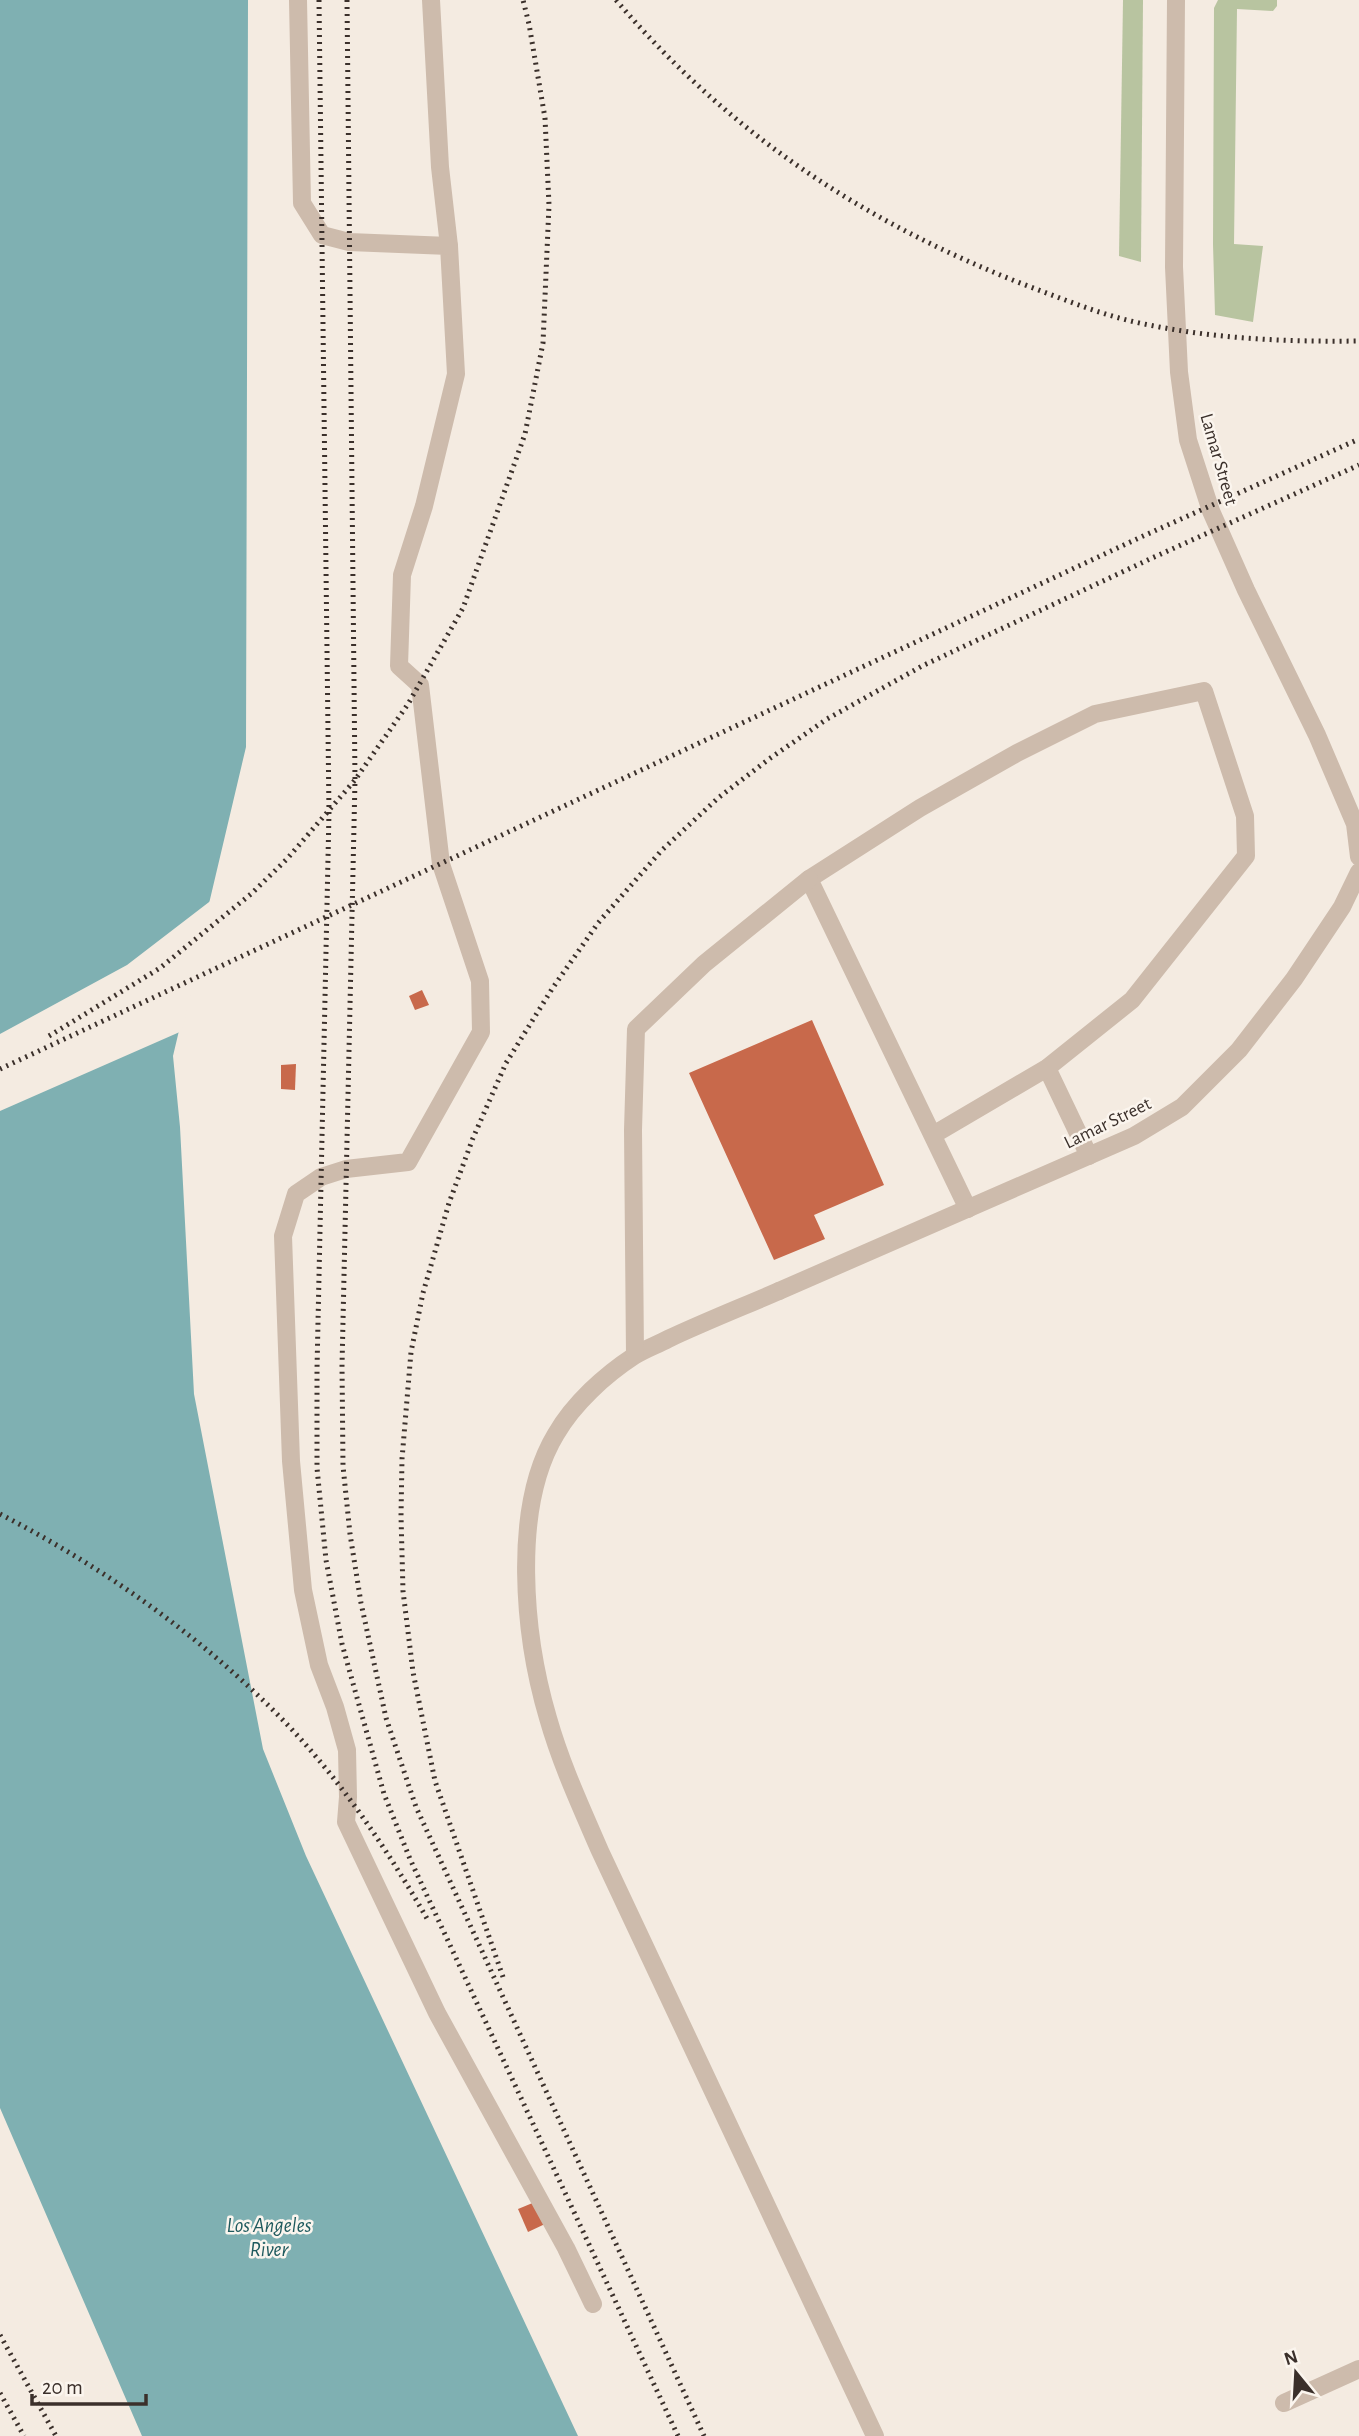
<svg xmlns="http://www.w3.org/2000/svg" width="1359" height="2436" font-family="'Alegreya Sans',sans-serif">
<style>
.green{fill:#b8c4a0}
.water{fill:#7fb0b2}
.pier{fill:#f4ebe1}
.building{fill:#c8694b}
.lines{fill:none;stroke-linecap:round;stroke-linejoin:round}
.lane{stroke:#cdbbac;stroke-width:18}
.street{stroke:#cdbbac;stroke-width:18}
.rail{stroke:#3b302b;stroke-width:5;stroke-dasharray:2 5;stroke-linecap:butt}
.labels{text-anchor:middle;stroke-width:5;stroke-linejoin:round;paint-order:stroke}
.street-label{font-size:19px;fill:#3b302b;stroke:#fbf5ee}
.water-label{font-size:21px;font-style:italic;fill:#1f5a5e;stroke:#fbf5ee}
</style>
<rect width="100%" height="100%" fill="#f4ebe1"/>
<g class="green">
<polygon points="1123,0 1143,0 1141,262 1119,256"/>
<polygon points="1218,0 1277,0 1277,6 1273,11 1237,9 1234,244 1263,246 1253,322 1215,315 1213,244 1214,8"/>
</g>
<polygon class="water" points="0,0 248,0 246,747 173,1056 180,1127 194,1394 263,1749 306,1856 578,2436 142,2436 0,2108"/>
<polygon class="pier" points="213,899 182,1031 0,1111 0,1034 127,965"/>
<g class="building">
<polygon points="422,990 429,1005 415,1010 409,996"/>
<polygon points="812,1020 884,1185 814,1215 825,1239 774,1260 689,1073"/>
<polygon points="296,1064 295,1090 281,1089 281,1065"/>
<polygon points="535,2202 545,2224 528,2232 518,2209"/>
</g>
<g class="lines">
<g class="lane">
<polyline points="298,0 302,203 322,235 349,242 449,246 456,374 424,506 402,575 399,666 420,685 441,864 480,981 481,1032 408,1162 346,1169 321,1177 296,1194 283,1236 291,1461 303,1590 319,1665 335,1707 347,1750 348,1797 346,1822 437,2013 566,2248 593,2304"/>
<polyline points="431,0 440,167 449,246"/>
<polyline points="1047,1068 1089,1156"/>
<polyline points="933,1135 1047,1068 1132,1000 1246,856 1245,816 1204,691 1095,714 1017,753 920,808 809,879 968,1209"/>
<path d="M779 1291C742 1307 704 1322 668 1339 657 1345 645 1349 634 1356 605 1375 574 1403 556 1434 511 1508 524 1637 548 1718 561 1764 581 1807 600 1851L875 2436"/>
<polyline points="635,1355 633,1130 636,1029 704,964 809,879"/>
<polyline points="1284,2403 1359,2369"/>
</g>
<g class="street">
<polyline points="1176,0 1174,267 1179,372 1188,440 1211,511 1246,590 1317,735 1355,824 1359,857"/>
<polyline points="779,1291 1134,1136 1182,1107 1239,1050 1294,979 1342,907 1359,872"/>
</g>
<g class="rail">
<polyline points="319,0 329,812 317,1369 317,1468 326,1560 342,1644 384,1794 410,1859 678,2436"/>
<polyline points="347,0 355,780 342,1366 343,1466 350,1534 361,1603 386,1718 416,1807 704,2436"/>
<path d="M616 0C730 134 864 223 1028 286 1068 301 1107 317 1149 325 1219 339 1288 342 1359 341"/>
<polyline points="49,1036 160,968 251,894 287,859 355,780 408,704 463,608 525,434 543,343 549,205 545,118 529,24 523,0"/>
<polyline points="0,1069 1141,537 1359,439"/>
<path d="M0 1514C101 1566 195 1632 275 1712 337 1774 386 1847 429 1922"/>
<polyline points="503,1977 435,1781 413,1672 403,1591 401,1516 402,1459 411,1352 423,1293 449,1203 473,1138 506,1063 552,989 598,923 661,851 718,798 769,759 827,719 922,666 1152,558 1359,465"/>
<polyline points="0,2335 56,2436"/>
<polyline points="0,2393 24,2436"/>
</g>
</g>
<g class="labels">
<g class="street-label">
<text transform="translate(1220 459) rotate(74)" y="7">Lamar Street</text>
<text transform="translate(1107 1122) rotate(-26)" y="7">Lamar Street</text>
</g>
<g class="water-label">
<text x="269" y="2232">Los Angeles<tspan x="269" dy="24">River</tspan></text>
</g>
</g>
<g transform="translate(1296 2373) rotate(342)" stroke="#fbf5ee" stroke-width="5" paint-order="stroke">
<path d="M0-5L12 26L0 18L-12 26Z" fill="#3b302b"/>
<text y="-10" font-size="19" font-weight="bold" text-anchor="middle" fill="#3b302b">N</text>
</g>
<path d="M32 2394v10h114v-10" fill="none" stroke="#3b302b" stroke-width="3.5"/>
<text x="42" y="2394" font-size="21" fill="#3b302b" stroke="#fbf5ee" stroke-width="5" paint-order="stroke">20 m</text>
</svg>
